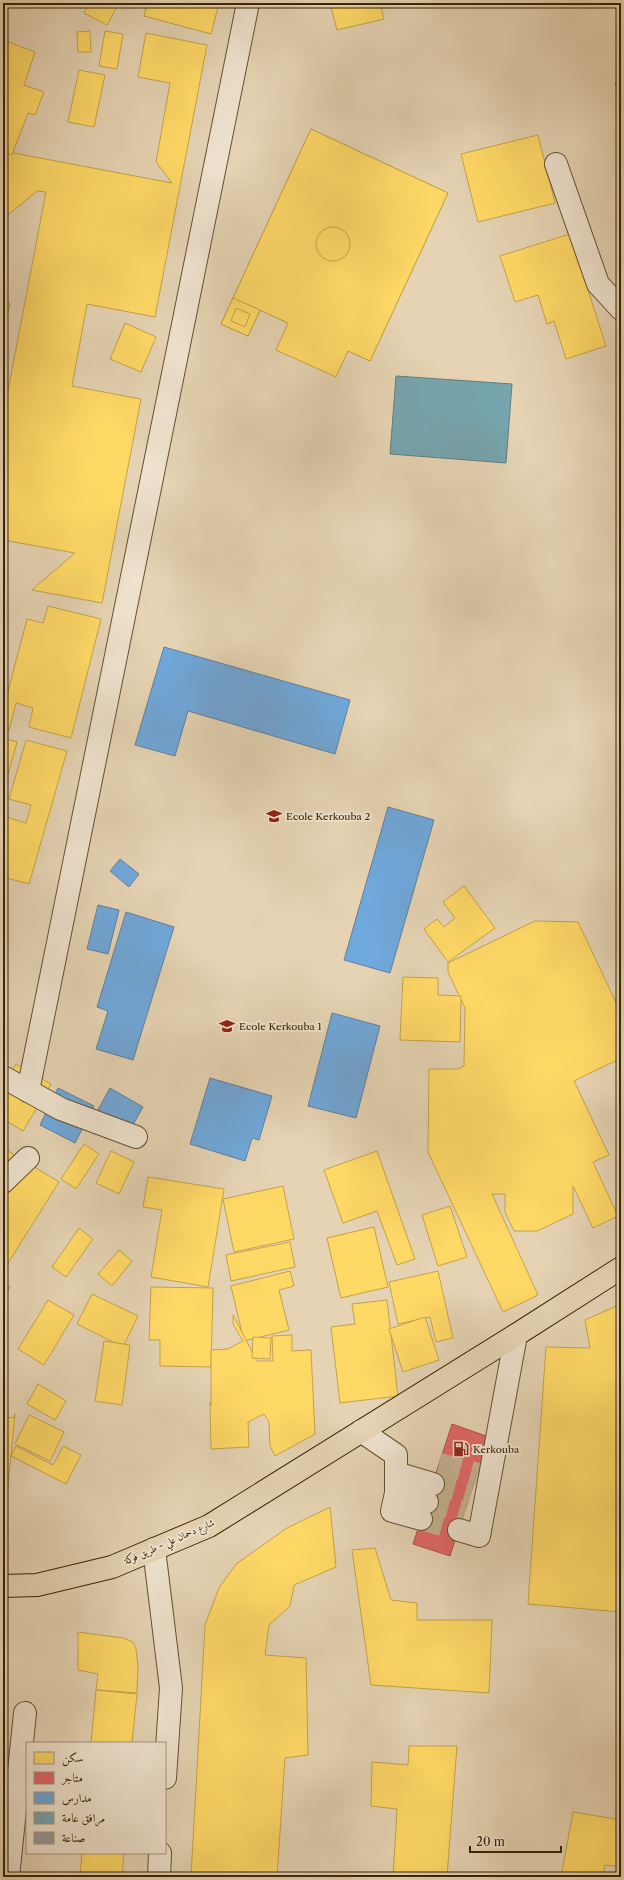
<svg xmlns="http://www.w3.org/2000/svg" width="624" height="1880" font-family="'Libre Caslon Text',Amiri,serif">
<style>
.homes{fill:#ffd966;stroke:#c4a348}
.shops{fill:#e06666;stroke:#ae5248}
.schools{fill:#6fa8dc;stroke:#5f809b}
.public{fill:#76a5af;stroke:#647e7b}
.industry{fill:#999;stroke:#7c766c}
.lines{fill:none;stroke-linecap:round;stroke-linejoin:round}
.minor-tunnel{stroke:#c3b090;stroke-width:22;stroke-dasharray:22 11;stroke-linecap:butt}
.minor-casing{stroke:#64502e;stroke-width:24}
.major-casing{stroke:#392402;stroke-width:24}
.minor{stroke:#eee2ce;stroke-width:22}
.major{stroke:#e5d3b3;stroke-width:22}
.labels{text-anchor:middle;stroke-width:4;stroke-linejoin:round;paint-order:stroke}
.poi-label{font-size:10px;fill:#392402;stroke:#eee2ce;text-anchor:start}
.street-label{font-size:10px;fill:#392402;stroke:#eee2ce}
</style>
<rect width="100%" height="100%" fill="#e5d3b3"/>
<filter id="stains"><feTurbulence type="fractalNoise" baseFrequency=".005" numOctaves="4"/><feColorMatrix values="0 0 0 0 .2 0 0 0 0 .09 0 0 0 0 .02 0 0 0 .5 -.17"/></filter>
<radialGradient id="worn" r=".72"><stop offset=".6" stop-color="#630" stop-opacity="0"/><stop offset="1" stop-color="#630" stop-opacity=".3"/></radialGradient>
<g class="homes">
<polygon points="89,3 119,3 107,25 84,13"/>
<polygon points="147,3 219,3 211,34 144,16"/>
<polygon points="330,3 380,3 384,19 337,30"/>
<polygon points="90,31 91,52 78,52 77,32"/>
<polygon points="105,31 123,34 117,69 99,66"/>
<polygon points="146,33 207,45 155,317 87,304 72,386 141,399 102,603 32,590 75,553 3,540 3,417 46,192 37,191 3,219 3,151 172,183 156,162 170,83 138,77"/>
<polygon points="3,40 35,52 24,85 44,92 35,115 28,113 12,155 3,152"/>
<polygon points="79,70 105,75 94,127 68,122"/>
<polygon points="311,129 448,193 370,361 260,310 248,336 221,324"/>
<polygon points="311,129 448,193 370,361 348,351 336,377 276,350 288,323 260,310 248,336 221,324"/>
<polygon points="538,135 555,203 478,222 461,154"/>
<circle cx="333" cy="244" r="17"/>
<polygon points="570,234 606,346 566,359 554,321 547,324 538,295 515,302 500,256"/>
<polygon points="233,298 260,310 248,336 221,324"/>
<polygon points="3,302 10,304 3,331"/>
<polygon points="236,308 250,314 245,327 231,321"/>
<polygon points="125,323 156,337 141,372 110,359"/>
<polygon points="48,606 101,619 71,738 29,727 33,708 16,703 9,730 3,729 3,698 6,699 27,619 43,623"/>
<polygon points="3,738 17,742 7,778 3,777"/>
<polygon points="26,740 67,751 29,884 3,877 3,816 26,823 31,805 9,799"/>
<polygon points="464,886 495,928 448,962 424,929 437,919 444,927 455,918 443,902"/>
<polygon points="535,921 578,922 621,1013 621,1058 574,1081 609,1155 593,1162 618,1216 593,1228 573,1186 573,1214 537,1231 514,1231 505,1212 505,1194 492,1194 538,1295 503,1312 428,1152 429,1069 457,1069 464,1066 465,1008 448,972 448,963"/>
<polygon points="403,977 438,978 438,995 461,996 460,1042 400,1040"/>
<polygon points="16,1064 51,1084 23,1131 3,1119 3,1086"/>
<polygon points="84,1144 99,1154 76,1189 61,1179"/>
<polygon points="3,1148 59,1182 3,1271"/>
<polygon points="111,1151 134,1162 119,1194 96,1183"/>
<polygon points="377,1151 415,1259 397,1265 377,1211 343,1223 324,1170"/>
<polygon points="148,1177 224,1189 208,1287 151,1277 162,1210 143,1207"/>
<polygon points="283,1186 294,1239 234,1252 223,1199"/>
<polygon points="450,1206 467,1257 438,1266 422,1215"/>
<polygon points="374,1227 388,1287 341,1298 327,1238"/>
<polygon points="79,1228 93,1239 66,1277 52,1267"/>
<polygon points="290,1242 295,1267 231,1281 226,1255"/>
<polygon points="119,1250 132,1261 112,1286 98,1274"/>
<polygon points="290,1271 294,1286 279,1290 289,1330 244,1341 231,1286"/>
<polygon points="438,1271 453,1338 436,1342 430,1317 398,1324 389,1282"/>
<polygon points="3,1282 10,1287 3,1298"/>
<polygon points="151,1287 213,1288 211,1367 160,1366 160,1340 149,1340"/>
<polygon points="92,1294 138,1316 123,1347 77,1324"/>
<polygon points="48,1300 74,1315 44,1365 18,1349"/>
<polygon points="387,1300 398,1396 340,1403 331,1327 355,1324 352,1304"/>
<polygon points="621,1304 621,1612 528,1604 546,1347 590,1348 585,1320"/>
<polygon points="233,1315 257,1361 273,1361 272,1336 292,1335 292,1351 311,1350 315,1434 275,1456 270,1446 269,1422 264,1414 248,1422 249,1447 211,1449 210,1402 211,1406 211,1350 228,1349 243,1341 233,1324"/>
<polygon points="425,1317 439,1360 403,1372 389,1329"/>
<polygon points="253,1337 271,1338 270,1359 252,1358"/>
<polygon points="104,1341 130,1345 122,1405 95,1401"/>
<polygon points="38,1384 66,1401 55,1420 27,1404"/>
<polygon points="15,1414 3,1538 3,1417 13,1418"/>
<polygon points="29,1415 64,1432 50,1461 15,1444"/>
<polygon points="16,1446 53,1465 63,1446 81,1455 66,1484 11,1456"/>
<polygon points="330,1507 336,1567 294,1585 290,1606 269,1625 265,1655 306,1658 308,1755 285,1758 277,1877 191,1877 205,1625 219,1588 236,1564 287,1528"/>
<polygon points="375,1548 391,1600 417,1603 417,1620 492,1620 489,1693 371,1685 352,1550"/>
<polygon points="78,1632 123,1638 133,1642 136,1649 138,1667 137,1693 96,1690 98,1674 78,1670"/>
<polygon points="96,1690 137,1694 132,1743 91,1743"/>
<polygon points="409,1746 457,1746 447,1877 393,1877 397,1809 371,1806 372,1762 408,1765"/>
<polygon points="573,1812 621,1820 621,1867 605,1865 603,1877 561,1877"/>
<polygon points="82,1853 124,1853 122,1877 80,1877"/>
</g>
<polygon class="shops" points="452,1424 489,1437 450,1556 413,1544"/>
<g class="schools">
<polygon points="164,647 350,700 335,754 188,711 175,756 135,745"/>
<polygon points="388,807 434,820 390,973 344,960"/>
<polygon points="120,859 139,874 129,887 110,871"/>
<polygon points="98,905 119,910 108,954 87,949"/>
<polygon points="126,912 174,927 133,1060 96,1049 108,1011 97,1007"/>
<polygon points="332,1013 380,1026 356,1118 308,1106"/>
<polygon points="210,1078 272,1096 259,1140 252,1138 245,1161 190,1144"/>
<polygon points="58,1088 94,1106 75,1143 40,1125"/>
<polygon points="110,1088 143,1107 127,1135 94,1117"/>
</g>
<polygon class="public" points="396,376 512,384 506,463 390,454"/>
<polygon class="industry" points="621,80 621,96 615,83"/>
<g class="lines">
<g class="minor-tunnel">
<polyline points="439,1464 478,1474"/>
<polyline points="433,1484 471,1494"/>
<polyline points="427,1502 465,1512"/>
<polyline points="421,1519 459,1530"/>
</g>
<defs>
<g id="minor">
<polyline points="556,164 598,284 621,309"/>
<polyline points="3,1077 61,1109 136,1137"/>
<polyline points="28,1091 248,3"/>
<polyline points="3,1182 28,1158"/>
<polyline points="361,1431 396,1455 396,1493 392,1511 421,1519"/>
<polyline points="396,1473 433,1484"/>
<polyline points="396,1493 427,1502"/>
<polyline points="459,1530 479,1536 516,1335"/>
<polyline points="154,1549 171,1688 165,1778"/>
<polyline points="8,1877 25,1713"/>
<polyline points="159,1877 160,1853"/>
</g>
<polyline id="major" points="3,1586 37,1585 112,1567 209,1526 516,1335 621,1268"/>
</defs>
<use href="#minor" class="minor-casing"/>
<use href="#major" class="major-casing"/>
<use href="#minor" class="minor"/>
<use href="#major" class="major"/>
</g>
<defs>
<symbol id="school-bare" viewBox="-9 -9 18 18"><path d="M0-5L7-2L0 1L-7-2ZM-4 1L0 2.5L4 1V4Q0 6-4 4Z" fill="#8f2418" stroke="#eee2ce" stroke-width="2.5" paint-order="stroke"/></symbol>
<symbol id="fuel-bare" viewBox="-9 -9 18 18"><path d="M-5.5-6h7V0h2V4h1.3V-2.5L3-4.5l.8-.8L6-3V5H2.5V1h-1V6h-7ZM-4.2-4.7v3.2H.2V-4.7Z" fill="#8f2418" stroke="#eee2ce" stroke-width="2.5" paint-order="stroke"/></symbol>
</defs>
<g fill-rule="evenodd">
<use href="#school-bare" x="263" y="805" width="22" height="22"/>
<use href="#school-bare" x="216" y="1015" width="22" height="22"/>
<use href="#fuel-bare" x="450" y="1438" width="22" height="22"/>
</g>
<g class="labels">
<g class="poi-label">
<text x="286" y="820">Ecole Kerkouba 2</text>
<text x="239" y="1030">Ecole Kerkouba 1</text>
<text x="473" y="1453">Kerkouba</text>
</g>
<g class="street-label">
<text transform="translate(169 1541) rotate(-24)" y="4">شارع دحمان علي - طريق فوكة</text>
</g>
</g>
<rect width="624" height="1880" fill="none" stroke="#e5d3b3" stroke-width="16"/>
<rect x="4" y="4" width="616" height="1872" fill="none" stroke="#392402" stroke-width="2"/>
<rect x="8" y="8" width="608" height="1864" fill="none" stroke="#392402"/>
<rect x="26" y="1742" width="140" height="112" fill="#eee2ce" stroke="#a6967c"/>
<rect x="34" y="1752" width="20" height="12" fill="#ffd966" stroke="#a6967c"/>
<text x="62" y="1762" font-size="12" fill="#392402">سكن</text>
<rect x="34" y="1772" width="20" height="12" fill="#e06666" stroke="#a6967c"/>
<text x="62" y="1782" font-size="12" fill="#392402">متاجر</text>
<rect x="34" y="1792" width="20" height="12" fill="#6fa8dc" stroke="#a6967c"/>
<text x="62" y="1802" font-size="12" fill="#392402">مدارس</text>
<rect x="34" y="1812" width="20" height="12" fill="#76a5af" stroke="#a6967c"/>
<text x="62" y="1822" font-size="12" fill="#392402">مرافق عامة</text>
<rect x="34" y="1832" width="20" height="12" fill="#999999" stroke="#a6967c"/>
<text x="62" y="1842" font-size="12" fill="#392402">صناعة</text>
<path d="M470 1846v6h91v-6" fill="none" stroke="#392402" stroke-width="2"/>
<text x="476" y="1846" font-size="12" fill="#392402" stroke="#eee2ce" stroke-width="3" paint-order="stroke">20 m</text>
<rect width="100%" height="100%" filter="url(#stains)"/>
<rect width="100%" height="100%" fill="url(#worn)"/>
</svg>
